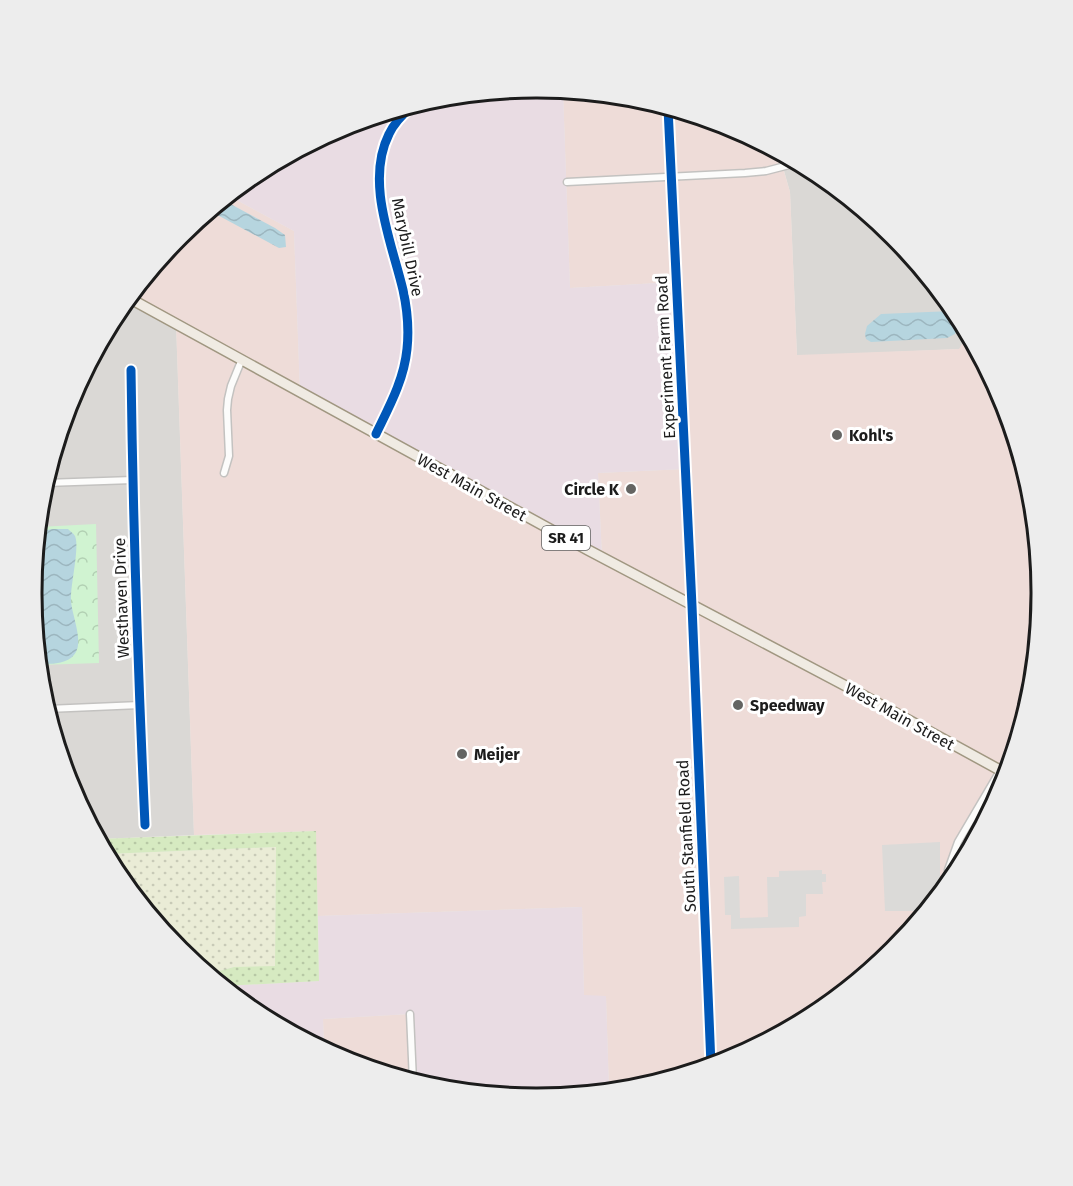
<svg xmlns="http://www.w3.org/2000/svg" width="1073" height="1186" font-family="'Fira Sans',sans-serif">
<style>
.residential{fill:#dad8d5}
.commercial{fill:#eedcd8}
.industrial{fill:#e9dce3}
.farmland{fill:url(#farmland-dots)}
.grass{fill:url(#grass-dots)}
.park{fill:url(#park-crowns)}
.parking{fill:#dbdad8}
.water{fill:url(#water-waves)}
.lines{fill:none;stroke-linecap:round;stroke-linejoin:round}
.minor-casing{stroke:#c3c2c0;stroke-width:9}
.tertiary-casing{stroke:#c3c2c0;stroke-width:10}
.primary-casing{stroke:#a09781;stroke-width:12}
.minor{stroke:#fcfcfb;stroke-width:6}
.tertiary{stroke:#fcfcfb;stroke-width:8}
.primary{stroke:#f0ebe3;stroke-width:9}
.cycleway-casing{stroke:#fff;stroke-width:13}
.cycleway{stroke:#0057b8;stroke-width:9}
.poi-dot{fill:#646462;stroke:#fff;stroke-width:2}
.labels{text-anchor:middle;stroke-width:6;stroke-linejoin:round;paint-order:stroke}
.shield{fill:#fff;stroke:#606060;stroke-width:1.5}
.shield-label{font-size:15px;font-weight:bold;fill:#1c1c1c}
.street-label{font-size:16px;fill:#1c1c1c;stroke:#fff}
.poi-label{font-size:16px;font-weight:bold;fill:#1c1c1c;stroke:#fff;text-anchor:start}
.rim{fill:none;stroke:#1c1c1c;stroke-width:3}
</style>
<defs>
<pattern id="farmland-dots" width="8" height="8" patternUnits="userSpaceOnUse" patternTransform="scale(1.5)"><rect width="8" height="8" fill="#eaecd6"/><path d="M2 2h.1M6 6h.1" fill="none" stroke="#c8cab7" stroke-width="1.8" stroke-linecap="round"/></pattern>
<pattern id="grass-dots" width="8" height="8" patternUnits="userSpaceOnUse" patternTransform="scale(1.5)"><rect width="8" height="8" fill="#d6eac1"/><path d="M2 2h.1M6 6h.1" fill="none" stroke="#b7c8a5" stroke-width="1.8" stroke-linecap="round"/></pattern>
<pattern id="park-crowns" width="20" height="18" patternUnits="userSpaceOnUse" patternTransform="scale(1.5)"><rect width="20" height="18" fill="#d0f3d1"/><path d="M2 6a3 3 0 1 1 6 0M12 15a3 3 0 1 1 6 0" fill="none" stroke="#b2d0b3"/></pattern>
<pattern id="water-waves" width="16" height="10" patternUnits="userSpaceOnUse" patternTransform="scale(1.5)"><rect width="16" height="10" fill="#b6d5df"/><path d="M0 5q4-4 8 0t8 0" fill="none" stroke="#9cb6bf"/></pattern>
</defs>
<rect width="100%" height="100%" fill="#ebe9e4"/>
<g class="residential">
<polygon points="797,163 817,173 894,236 957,313 968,334 960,349 797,356 790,192 783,167"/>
<polygon points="129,298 176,323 194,835 98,839 70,786 41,691 32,593 41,494 70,399 117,312"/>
</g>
<g class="commercial">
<polygon points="563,91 635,98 730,127 797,163 783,168 790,192 797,355 959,349 968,334 1003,400 1032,495 1041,593 1032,692 1003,787 956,874 893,950 817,1013 729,1060 635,1088 609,1091 606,996 584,996 582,907 318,916 315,831 194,835 176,323 129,298 180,236 229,196 294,231 300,392 602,557 598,473 685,469 676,282 570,288"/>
<polygon points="410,1014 413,1081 343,1059 324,1049 323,1019"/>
</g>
<g class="industrial">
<polygon points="537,88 563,91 570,288 676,282 685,469 598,473 602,558 300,392 294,231 229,196 256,173 344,126 438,98"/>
<polygon points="582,907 584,995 606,996 609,1091 536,1098 438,1088 413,1081 409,1014 323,1019 324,1049 256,1013 223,986 319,981 318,916"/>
</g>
<polygon class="farmland" points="276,847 275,967 234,967 208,974 179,950 116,873 106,854"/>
<polygon class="grass" points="316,831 319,981 223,986 208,974 234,967 275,966 276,847 106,854 98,839"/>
<polygon class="park" points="96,524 99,663 39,665 32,593 38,527"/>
<g class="parking">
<polygon points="940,842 940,893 922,915 922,911 885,911 882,845"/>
<polygon points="822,870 822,874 826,874 826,882 822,882 823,894 806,894 806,916 799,917 799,927 731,929 731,915 725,915 724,877 739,876 740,918 768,917 767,877 779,877 779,871"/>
</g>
<g class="water">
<polygon points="223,200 275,228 285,235 286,247 279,248 210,211"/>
<polygon points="952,311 956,312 961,321 955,334 947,338 871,342 866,339 865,334 867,326 881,314"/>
<path d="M52 529H68C71 532 73 533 75 536 80 547 70 586 71 601 72 615 83 640 76 652 70 664 50 665 38 663L32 593 38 532Z"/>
</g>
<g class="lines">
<defs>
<g id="minor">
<polyline points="567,182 745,173 766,171 797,163"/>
<path d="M131 370C133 521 138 673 145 825"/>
<path d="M376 434C389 407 404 380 407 349 409 330 407 308 403 290 392 243 365 182 389 134 394 123 403 114 412 106"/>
<polyline points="51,463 52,483"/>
<polyline points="224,473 229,456 227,410 228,399 231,386 242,359"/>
<polyline points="45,483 133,480"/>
<polyline points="692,606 711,1065"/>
<polyline points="47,709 140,705"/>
<polyline points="949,883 948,870 958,842 1017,742"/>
<polyline points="410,1014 413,1081"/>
</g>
<polyline id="tertiary" points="668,108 692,606"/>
<polyline id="primary" points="129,298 588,550 861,694 1007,774"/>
</defs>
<use href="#minor" class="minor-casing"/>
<use href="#tertiary" class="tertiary-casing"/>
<use href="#primary" class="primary-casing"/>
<use href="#minor" class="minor"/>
<use href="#tertiary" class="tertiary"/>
<use href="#primary" class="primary"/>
<defs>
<g id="cycleway">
<polyline points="668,108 692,606 711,1065"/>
<path d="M131 370C133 521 138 673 145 825"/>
<path d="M376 434C389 407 404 380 407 349 409 330 407 308 403 290 392 243 365 182 389 134 394 123 403 114 412 106"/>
</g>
</defs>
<use href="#cycleway" class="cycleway-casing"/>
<use href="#cycleway" class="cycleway"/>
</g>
<g class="poi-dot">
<circle cx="837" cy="435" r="6"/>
<circle cx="631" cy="489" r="6"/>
<circle cx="738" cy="705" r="6"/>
<circle cx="462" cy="754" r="6"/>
</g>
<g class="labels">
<rect class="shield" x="542" y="526" width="48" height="24" rx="4.5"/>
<g class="shield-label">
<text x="566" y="543">SR 41</text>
</g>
<g class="street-label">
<text transform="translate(408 247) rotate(78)" y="6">Marybill Drive</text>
<text transform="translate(665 357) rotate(-93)" y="6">Experiment Farm Road</text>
<text transform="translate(472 487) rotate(29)" y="6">West Main Street</text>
<text transform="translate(121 598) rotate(-92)" y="6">Westhaven Drive</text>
<text transform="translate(900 716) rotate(29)" y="6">West Main Street</text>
<text transform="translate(686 836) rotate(-93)" y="6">South Stanfield Road</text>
</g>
<g class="poi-label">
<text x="849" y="441">Kohl's</text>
<text x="619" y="495" text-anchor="end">Circle K</text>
<text x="750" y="711">Speedway</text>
<text x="474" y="760">Meijer</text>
</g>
</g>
<path d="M0 0H1073V1186H0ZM536 98H537A494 494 0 0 1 1031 592V594A494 494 0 0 1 537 1088H536A494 494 0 0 1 42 594V592A494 494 0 0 1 536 98Z" fill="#ededed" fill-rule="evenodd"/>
<path class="rim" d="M536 98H537A494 494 0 0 1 1031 592V594A494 494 0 0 1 537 1088H536A494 494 0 0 1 42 594V592A494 494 0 0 1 536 98Z"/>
</svg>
